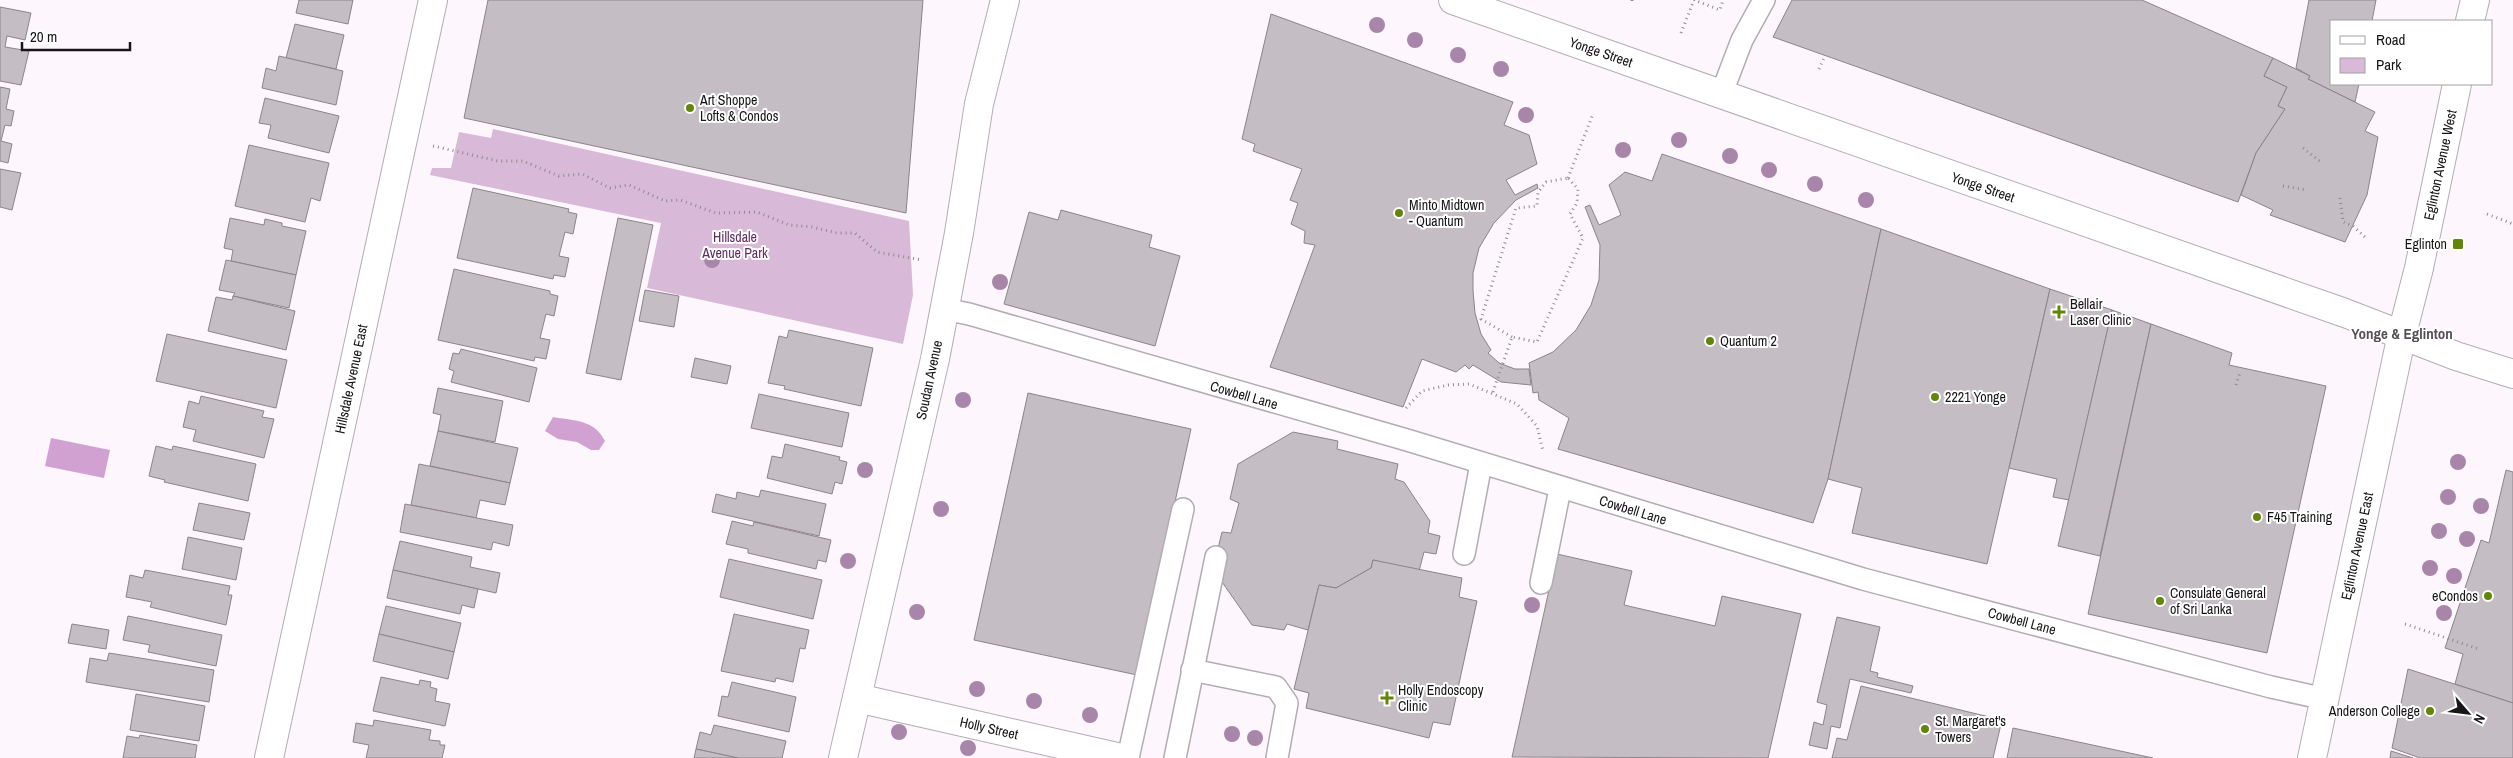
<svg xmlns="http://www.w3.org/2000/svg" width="2513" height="758" font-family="'Archivo Narrow',sans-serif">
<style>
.green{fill:#d8b9d7}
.water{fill:#d1a2d1}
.building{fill:#c5bdc4;stroke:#8b848a}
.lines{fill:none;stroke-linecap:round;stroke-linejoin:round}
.service-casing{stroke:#b3acb3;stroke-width:24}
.minor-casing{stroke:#b3acb3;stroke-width:30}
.primary-casing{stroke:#b3acb3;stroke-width:30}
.path{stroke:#908b90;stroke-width:3;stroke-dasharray:1 4;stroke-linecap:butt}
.service{stroke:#fff;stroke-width:21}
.minor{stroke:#fff;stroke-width:28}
.primary{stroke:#fff;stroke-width:28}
.tree{fill:#a886a9}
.poi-dot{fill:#628607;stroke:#fff;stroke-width:2}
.labels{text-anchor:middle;stroke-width:4;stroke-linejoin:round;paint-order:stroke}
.street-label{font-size:14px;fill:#181518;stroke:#fff}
.poi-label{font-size:14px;fill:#181518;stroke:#fff;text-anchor:start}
.park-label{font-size:14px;fill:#622b64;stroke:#fff}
.neighbourhood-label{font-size:15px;font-weight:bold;fill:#565056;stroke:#fff}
</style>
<rect width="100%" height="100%" fill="#fef6fd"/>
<polygon class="green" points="493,129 909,221 913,295 903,344 647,288 661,223 430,175 432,168 451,168 459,132 491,138"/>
<g class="water">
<path d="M553 417C574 421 594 419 605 441L599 450H591L577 442 558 439 545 431Z"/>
<polygon points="51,438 110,450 104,478 45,466"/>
</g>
<g class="building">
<polygon points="299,0 353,0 348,24 296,13"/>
<polygon points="488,0 923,0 906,213 464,118"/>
<polygon points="1792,0 2142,0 2273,58 2264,76 2287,87 2278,106 2285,109 2256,153 2238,202 1773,37"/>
<polygon points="2309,0 2376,0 2372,21 2332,21 2332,84 2359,84 2355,102 2308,79 2310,76 2296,68"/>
<polygon points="0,7 31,13 25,40 7,36 5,47 29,51 21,85 0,81"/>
<polygon points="1271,14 1513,102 1504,125 1529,135 1537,164 1506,180 1515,195 1537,184 1538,188 1516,200 1494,223 1479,248 1473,273 1473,291 1475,313 1481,334 1491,350 1488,353 1499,363 1515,369 1529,369 1531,385 1501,382 1473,365 1469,369 1465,365 1456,372 1422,359 1403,407 1270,367 1315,245 1304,243 1305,231 1291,224 1298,203 1290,200 1302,169 1253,151 1255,144 1242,139"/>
<polygon points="295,24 344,35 336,69 286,58"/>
<polygon points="279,56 343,71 336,105 262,88 266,68 276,71"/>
<polygon points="2273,58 2310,76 2308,79 2375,112 2365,131 2378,137 2367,195 2345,242 2270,215 2273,210 2241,195 2256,153 2285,109 2278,106 2287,87 2264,76"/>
<polygon points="0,87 10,89 6,109 14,111 11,126 5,125 1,141 12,144 8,163 0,161"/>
<polygon points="265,98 339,116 329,153 268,138 271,125 259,123"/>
<polygon points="249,145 329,163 320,201 311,198 305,222 235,206"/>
<polygon points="1662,154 1881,229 1828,479 1813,523 1558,449 1569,418 1539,400 1538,392 1533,393 1529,363 1553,352 1576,330 1591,305 1599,280 1600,245 1585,207 1590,205 1599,225 1621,215 1609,185 1625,172 1652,181"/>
<polygon points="0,169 21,173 12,210 0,207"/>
<polygon points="473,188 569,209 568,212 577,214 573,234 565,232 559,256 569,258 565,277 554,275 553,279 457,258"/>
<polygon points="1061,210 1152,235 1149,247 1180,256 1155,346 1004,304 1029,212 1058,220"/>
<polygon points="230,218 264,225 265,219 282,223 282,226 306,231 296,275 231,261 233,250 224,248"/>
<polygon points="618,218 653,225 621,380 586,373"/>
<polygon points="1881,229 2050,289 1987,564 1852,533 1862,488 1828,479"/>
<polygon points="226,260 296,275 289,308 233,296 235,293 219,290"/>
<polygon points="454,269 550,291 550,294 558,296 554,316 546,314 540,338 550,340 546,359 535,357 534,361 438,340"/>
<polygon points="2050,289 2112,310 2069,500 2053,497 2057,479 2009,468"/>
<polygon points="645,290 679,296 674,327 639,321"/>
<polygon points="233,296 295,311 286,350 208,331 216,297 232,300"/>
<polygon points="2112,310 2151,324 2100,556 2058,546"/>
<polygon points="2151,324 2232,353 2229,365 2326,386 2267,653 2088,614"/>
<polygon points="789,330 873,348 861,406 784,389 785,386 768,383 779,336 787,338"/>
<polygon points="167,334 287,360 276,408 156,381"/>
<polygon points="461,349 537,368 529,402 451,382 454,371 449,369 453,353 459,354"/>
<polygon points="695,358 731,366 727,384 691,377"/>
<polygon points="438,388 503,401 495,442 438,431 441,415 433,413"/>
<polygon points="1028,393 1191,429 1137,675 974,640"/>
<polygon points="759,394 849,413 842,447 751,428"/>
<polygon points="201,396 264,411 262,417 274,419 264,458 193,441 196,430 183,427 189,401 199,404"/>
<polygon points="438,431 518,448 510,483 430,466"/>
<polygon points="1293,432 1338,441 1337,449 1398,464 1395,479 1404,482 1430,521 1428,533 1440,536 1436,554 1424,552 1419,571 1373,560 1371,568 1336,588 1319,585 1308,630 1287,624 1284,630 1252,625 1213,569 1222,532 1231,533 1239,503 1230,499 1238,464"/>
<polygon points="785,444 840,457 839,460 847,462 842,484 835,482 832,494 767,478 772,456 782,458"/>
<polygon points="156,446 172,450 173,446 256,464 248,501 164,482 165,480 149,476"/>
<polygon points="419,464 510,483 505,505 480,500 476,518 411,505"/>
<polygon points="2506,470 2513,472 2513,703 2455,684 2463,654 2445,648 2481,540 2489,543"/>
<polygon points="761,490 826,504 819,536 712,512 716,494 736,499 737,492 759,497"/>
<polygon points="199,503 250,513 244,540 193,530"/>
<polygon points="405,504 513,525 509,546 493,542 491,550 400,532"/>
<polygon points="732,521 753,526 754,522 831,540 826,562 818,560 816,569 748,553 748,549 726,544"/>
<polygon points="188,537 242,548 236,580 182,569"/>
<polygon points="400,541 472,557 470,567 500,573 496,593 393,570"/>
<polygon points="1557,554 1632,571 1624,605 1715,626 1722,596 1801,614 1768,758 1512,757"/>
<polygon points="729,559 822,580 813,619 720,597"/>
<polygon points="1373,560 1462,578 1459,597 1477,601 1450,725 1433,722 1429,738 1306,708 1309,693 1294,689 1319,585 1336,588 1371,568"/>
<polygon points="145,570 230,586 228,595 232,595 226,625 150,607 152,602 126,597 130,575 143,578"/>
<polygon points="393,570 478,589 474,608 462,605 460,614 387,598"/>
<polygon points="386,606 461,623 454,652 379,634"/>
<polygon points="734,614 809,630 805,649 800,648 793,682 776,678 775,682 721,671"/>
<polygon points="128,616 222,635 216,666 148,652 150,645 123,640"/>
<polygon points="1837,617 1880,627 1870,671 1878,673 1877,677 1913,686 1911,693 1850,679 1840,728 1831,726 1827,749 1809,745 1814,722 1823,725 1827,705 1817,702"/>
<polygon points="72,624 109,630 106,649 68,643"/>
<polygon points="379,634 454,652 448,679 373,661"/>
<polygon points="109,653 214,670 209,702 86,682 90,658 107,661"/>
<polygon points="2408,669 2513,703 2513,758 2420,758 2392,748"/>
<polygon points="381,677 419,685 420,680 431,682 430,687 437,689 435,701 450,704 445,726 373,711"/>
<polygon points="732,682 796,697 789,732 718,716 722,696 728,697"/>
<polygon points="1861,686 2002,720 1993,758 1832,758 1837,738 1847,740"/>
<polygon points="136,694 205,706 199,741 130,730"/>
<polygon points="374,720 431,730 429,740 440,741 440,745 445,745 442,758 366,758 369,745 353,742 356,723 373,726"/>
<polygon points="714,725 786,741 782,758 738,758 696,749 700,732 711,735"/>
<polygon points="2013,728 2153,758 2007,758"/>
<polygon points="140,735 197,745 195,758 123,758 127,736 139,738"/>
<polygon points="696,749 738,758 694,758"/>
<polygon points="2391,751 2413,758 2390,758"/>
</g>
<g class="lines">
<defs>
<g id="service">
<polyline points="1721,95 1742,40 1764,0"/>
<polyline points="944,309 969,314 1407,440 1863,579 2271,687 2325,699"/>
<polyline points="1464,554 1481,464"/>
<polyline points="1541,583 1560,489"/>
<polyline points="1192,670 1276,687 1287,703 1277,758"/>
<polyline points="1128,758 1183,509"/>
<polyline points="1175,758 1216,557"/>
</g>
<g id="minor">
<polyline points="857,698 1121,758"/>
<polyline points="269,758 433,0"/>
<polyline points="843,758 935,359 959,233 979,104 1005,0"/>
</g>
<g id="primary">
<polyline points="1453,0 2345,313 2456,356 2513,374"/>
<polyline points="2470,21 2475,0"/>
<polyline points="2312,758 2402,334 2419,268 2457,84"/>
</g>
</defs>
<use href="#service" class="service-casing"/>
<use href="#minor" class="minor-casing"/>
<use href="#primary" class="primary-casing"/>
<g class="path">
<polyline points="1632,1 1632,0"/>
<polyline points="1681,33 1694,0 1720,10 1723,0"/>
<polyline points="1819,69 1825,56"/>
<polyline points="433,146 498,161 523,161 559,176 582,174 610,188 629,185 665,201 680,200 716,213 757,212 789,225 812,227 837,233 855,233 877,252 922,260"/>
<polyline points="2303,148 2321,162"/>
<polyline points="1568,178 1593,114"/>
<polyline points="2283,186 2307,190"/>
<polyline points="2340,198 2343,222 2353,226 2366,238"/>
<polyline points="2487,214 2513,224"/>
<polyline points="1512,337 1481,319 1516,208 1537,206 1538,192 1546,182 1568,178"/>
<polyline points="2236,385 2240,372"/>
<polyline points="1493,392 1512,337 1537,342 1583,238 1570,214 1577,203 1578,189 1568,178"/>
<polyline points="1406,408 1422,391 1448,385 1469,384 1517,404 1537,426 1543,451"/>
<polyline points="2405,624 2479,649"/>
</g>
<use href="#service" class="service"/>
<use href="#minor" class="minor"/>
<use href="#primary" class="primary"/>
</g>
<g class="tree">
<circle cx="1377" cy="25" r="8"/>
<circle cx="1415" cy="40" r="8"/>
<circle cx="1458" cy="55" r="8"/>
<circle cx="1501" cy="69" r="8"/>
<circle cx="1526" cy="115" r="8"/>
<circle cx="1679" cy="140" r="8"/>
<circle cx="1623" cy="150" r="8"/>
<circle cx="1730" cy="156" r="8"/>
<circle cx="1769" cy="170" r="8"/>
<circle cx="1815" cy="184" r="8"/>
<circle cx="1866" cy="200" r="8"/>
<circle cx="712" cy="260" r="8"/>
<circle cx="1000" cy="282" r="8"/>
<circle cx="963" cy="400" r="8"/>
<circle cx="2458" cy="462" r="8"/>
<circle cx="865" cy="470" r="8"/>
<circle cx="2448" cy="497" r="8"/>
<circle cx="2481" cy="506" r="8"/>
<circle cx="941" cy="509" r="8"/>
<circle cx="2439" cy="531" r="8"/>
<circle cx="2467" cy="539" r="8"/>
<circle cx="848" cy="561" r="8"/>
<circle cx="2430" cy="568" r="8"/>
<circle cx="2454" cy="576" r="8"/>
<circle cx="1532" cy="605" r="8"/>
<circle cx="917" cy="612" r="8"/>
<circle cx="2444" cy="613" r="8"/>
<circle cx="977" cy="689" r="8"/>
<circle cx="1034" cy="701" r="8"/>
<circle cx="1090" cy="715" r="8"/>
<circle cx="899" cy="732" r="8"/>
<circle cx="1232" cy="734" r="8"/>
<circle cx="1255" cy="738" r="8"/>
<circle cx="968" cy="748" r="8"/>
</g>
<g class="poi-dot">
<circle cx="690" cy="108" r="5"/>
<circle cx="1399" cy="213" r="5"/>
<rect x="2452" y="238" width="12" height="12" rx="2.5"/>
<path d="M2056.5 304.5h5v5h5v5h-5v5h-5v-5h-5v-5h5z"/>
<circle cx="1710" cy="341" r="5"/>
<circle cx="1935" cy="397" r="5"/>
<circle cx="2257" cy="517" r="5"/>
<circle cx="2488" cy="596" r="5"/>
<circle cx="2160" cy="601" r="5"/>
<path d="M1384.5 690.5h5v5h5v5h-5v5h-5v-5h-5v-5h5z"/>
<circle cx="2430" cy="711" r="5"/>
<circle cx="1925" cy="729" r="5"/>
</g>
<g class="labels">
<g class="street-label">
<text transform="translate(1601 52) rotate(19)" y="5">Yonge Street</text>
<text transform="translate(2440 165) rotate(-78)" y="5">Eglinton Avenue West</text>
<text transform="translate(1983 187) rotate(19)" y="5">Yonge Street</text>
<text transform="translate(351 379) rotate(-78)" y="5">Hillsdale Avenue East</text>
<text transform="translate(929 380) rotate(-78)" y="5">Soudan Avenue</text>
<text transform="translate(1244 395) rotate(16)" y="5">Cowbell Lane</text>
<text transform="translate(1633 510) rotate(17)" y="5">Cowbell Lane</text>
<text transform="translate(2357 546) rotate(-78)" y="5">Eglinton Avenue East</text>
<text transform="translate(2022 621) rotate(15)" y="5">Cowbell Lane</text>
<text transform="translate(989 728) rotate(13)" y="5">Holly Street</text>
</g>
<g class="poi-label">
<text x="700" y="105">Art Shoppe<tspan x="700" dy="16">Lofts &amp; Condos</tspan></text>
<text x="1409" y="210">Minto Midtown<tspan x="1409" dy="16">- Quantum</tspan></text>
<text x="2447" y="249" text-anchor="end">Eglinton</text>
<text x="2070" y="309">Bellair<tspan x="2070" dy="16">Laser Clinic</tspan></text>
<text x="1720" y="346">Quantum 2</text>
<text x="1945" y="402">2221 Yonge</text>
<text x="2267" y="522">F45 Training</text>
<text x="2170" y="598">Consulate General<tspan x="2170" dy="16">of Sri Lanka</tspan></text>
<text x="2478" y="601" text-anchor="end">eCondos</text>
<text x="1398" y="695">Holly Endoscopy<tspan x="1398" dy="16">Clinic</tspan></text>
<text x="2420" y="716" text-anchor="end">Anderson College</text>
<text x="1935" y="726">St. Margaret's<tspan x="1935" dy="16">Towers</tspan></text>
</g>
<g class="park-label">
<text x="735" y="242">Hillsdale<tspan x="735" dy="16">Avenue Park</tspan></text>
</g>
<g class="neighbourhood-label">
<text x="2402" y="339">Yonge &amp; Eglinton</text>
</g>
</g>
<rect x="2330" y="20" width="162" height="65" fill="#ffffff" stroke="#a3a1a3"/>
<rect x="2340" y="36" width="25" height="8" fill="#ffffff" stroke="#a3a1a3"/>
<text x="2376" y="45" font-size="15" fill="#181518">Road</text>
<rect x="2340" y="58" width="25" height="15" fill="#d8b9d7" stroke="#a3a1a3"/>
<text x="2376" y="70" font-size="15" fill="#181518">Park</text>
<g transform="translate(2468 713) rotate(118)" stroke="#ffffff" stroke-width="4" paint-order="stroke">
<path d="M0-4L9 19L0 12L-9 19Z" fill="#181518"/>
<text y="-8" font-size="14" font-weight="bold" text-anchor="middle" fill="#181518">N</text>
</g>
<path d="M22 42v8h108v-8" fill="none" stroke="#181518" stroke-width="2.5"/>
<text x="30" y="42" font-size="15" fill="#181518" stroke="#ffffff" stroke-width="4" paint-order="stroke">20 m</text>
</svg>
